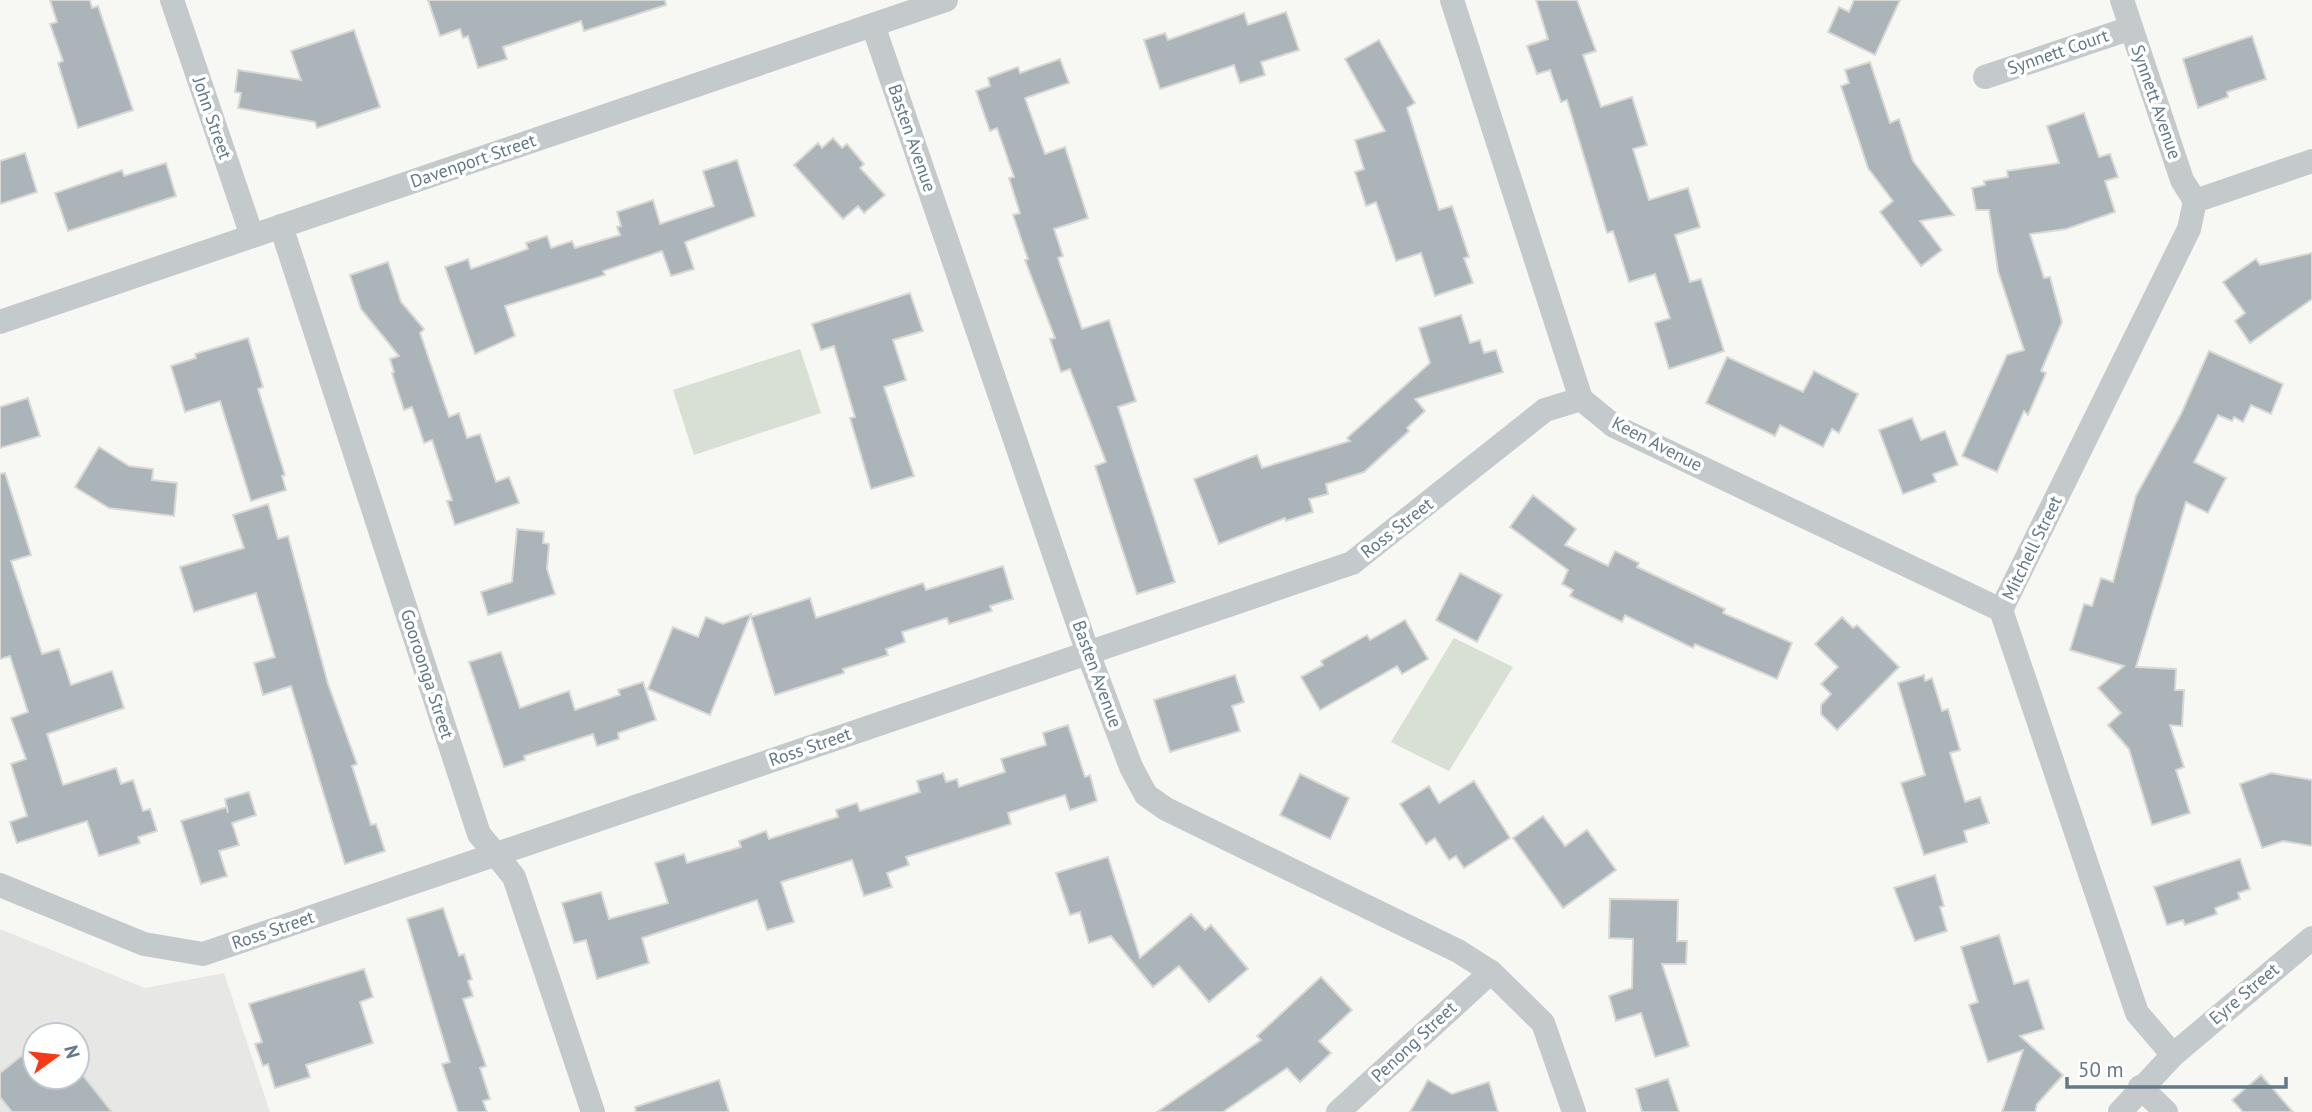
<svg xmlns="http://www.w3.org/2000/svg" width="2312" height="1112" font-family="'PT Sans',sans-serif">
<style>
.built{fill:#e7e8e6;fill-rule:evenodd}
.green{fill:#d8dfd3}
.building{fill:#aab4b9;stroke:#d8d8d5;stroke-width:2}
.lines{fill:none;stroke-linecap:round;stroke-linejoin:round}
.minor{stroke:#c4c9cc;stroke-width:24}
.labels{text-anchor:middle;stroke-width:7;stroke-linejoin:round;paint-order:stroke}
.street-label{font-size:18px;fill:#637987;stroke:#fff}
</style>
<rect width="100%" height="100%" fill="#f7f7f3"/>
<path class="built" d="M0 929 145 988 224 973 270 1112H0ZM35 1035H77V1077H35Z"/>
<g class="green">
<polygon points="800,349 821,413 694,455 673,390"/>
<polygon points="1454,638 1513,667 1449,771 1391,742"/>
</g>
<g class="building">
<polygon points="50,0 90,0 92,8 98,6 133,110 78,128 58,63 63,61 50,24 57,22"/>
<polygon points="428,0 665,0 666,5 584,31 581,21 503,47 507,59 478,68 468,36 463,38 460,29 440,36"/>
<polygon points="1536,0 1577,0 1596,51 1583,55 1601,107 1632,97 1647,145 1633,149 1649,200 1688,188 1700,227 1675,235 1690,282 1701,279 1724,351 1669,369 1655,323 1670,318 1655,274 1629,282 1613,231 1607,233 1567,100 1561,102 1550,70 1537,74 1527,46 1548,39"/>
<polygon points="1854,0 1900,0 1875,55 1828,32 1839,7 1849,12"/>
<polygon points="1286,12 1299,50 1261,62 1265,75 1240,83 1234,65 1160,89 1144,40 1165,33 1168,40 1244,13 1248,25"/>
<polygon points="354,30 380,107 317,128 315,122 238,108 241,93 235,92 238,70 301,80 291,51"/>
<polygon points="2252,36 2266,79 2227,92 2228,97 2198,108 2183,59"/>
<polygon points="1379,40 1415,103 1407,108 1439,210 1452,206 1469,257 1464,258 1473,283 1435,296 1421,253 1396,261 1376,202 1366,206 1355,172 1364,169 1355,140 1385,131 1345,59"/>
<polygon points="1060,59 1069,83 1025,98 1045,154 1065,147 1088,218 1054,229 1063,256 1058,258 1082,329 1109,320 1136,401 1118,407 1175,582 1137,594 1095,466 1106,462 1070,369 1061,372 1050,339 1055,338 1025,260 1028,259 1013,215 1020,213 1009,178 1014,177 997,128 990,131 976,91 990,86 988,78 1018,67 1020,73"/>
<polygon points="1870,62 1890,123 1899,119 1913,161 1954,215 1920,221 1942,250 1921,266 1880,212 1893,201 1868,168 1841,86 1849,83 1845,70"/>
<polygon points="2084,113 2099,157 2110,154 2118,177 2105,181 2115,212 2066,229 2030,234 2044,278 2050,277 2062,322 2041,371 2046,373 2028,415 2024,411 1997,472 1962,456 2007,355 2024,350 1998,271 1989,210 1976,210 1972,188 1985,185 1984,181 2008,177 2007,171 2059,163 2047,126"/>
<polygon points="833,138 842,148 847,144 864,164 860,168 885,195 864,213 858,206 843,219 794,165 818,143 822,148"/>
<polygon points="25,153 37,192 0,204 0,161"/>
<polygon points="737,160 755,216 685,242 694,269 671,276 662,251 603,271 605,275 505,306 515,336 475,354 445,267 468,259 471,269 528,249 526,243 547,236 551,248 572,241 575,248 620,235 617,227 621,226 617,212 653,200 660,224 714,206 703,171"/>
<polygon points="166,163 176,196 68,231 55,193 122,170 124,176"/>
<polygon points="2312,253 2312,299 2250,343 2235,321 2245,313 2223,282 2256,259 2260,265"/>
<polygon points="388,262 401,302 424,329 420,333 449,417 459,413 467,438 480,434 496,482 509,477 519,503 455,525 447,501 452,500 432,440 424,443 412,407 404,410 392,373 394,372 390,359 399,356 361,309 350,275"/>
<polygon points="910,293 923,331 893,340 906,380 884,387 914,476 871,489 850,418 855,417 834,346 821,350 812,324"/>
<polygon points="1461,315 1470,343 1480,340 1484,353 1496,350 1503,372 1415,399 1425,411 1407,428 1409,431 1364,472 1326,484 1328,494 1309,499 1313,512 1286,521 1285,518 1219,544 1194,479 1257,455 1262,468 1350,441 1347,438 1430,363 1419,328"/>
<polygon points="248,338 263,387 258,389 285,475 282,476 286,490 251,501 220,401 185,412 171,366 196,358 195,354"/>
<polygon points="2209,351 2283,384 2271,414 2251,405 2243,422 2234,417 2232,421 2218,415 2194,462 2226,478 2208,513 2186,502 2136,667 2176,669 2175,690 2184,690 2182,726 2170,725 2184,767 2176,770 2190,813 2152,825 2129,749 2108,725 2121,713 2098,688 2124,666 2070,650 2084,604 2092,606 2101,578 2113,582 2136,496 2181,414"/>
<polygon points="1727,357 1803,392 1814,371 1858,394 1839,433 1832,429 1823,447 1780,425 1775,436 1706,403"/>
<polygon points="28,398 40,436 0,448 0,407"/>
<polygon points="1912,418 1921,440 1945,431 1958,465 1933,474 1936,482 1903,494 1879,430"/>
<polygon points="99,447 129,466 153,469 152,480 177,483 174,516 109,508 75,487"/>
<polygon points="5,473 31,555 11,561 42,654 59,649 71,685 112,671 124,708 47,734 63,785 116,768 121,784 133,780 143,811 150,809 157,831 138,837 140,843 99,856 87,821 17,843 10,822 27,816 11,764 26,759 11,718 28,712 10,656 0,659 0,474"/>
<polygon points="1533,495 1576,529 1565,545 1608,566 1615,551 1639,563 1637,567 1725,609 1723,613 1792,643 1777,679 1695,644 1693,648 1625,615 1622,622 1570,596 1573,590 1562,584 1568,570 1510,527"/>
<polygon points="268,504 278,539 288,536 328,684 357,764 352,766 371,825 376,824 385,851 345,864 291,686 263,695 254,663 275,657 256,593 194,612 180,567 244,548 233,515"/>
<polygon points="517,529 544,532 543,543 549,544 547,569 555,594 488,615 481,592 512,582"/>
<polygon points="1003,566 1013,599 990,606 992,611 949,624 947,618 902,632 905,642 886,649 888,655 843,669 844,673 775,695 751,617 810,598 816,618 923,583 926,590"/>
<polygon points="1460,573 1502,595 1477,642 1436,620"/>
<polygon points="751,614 710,715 648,689 673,627 698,637 706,617 723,624"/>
<polygon points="1842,617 1853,628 1857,625 1899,667 1837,730 1821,714 1821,705 1831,694 1821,684 1838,667 1815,644"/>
<polygon points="1405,620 1428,659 1402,674 1397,666 1320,710 1301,677 1323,665 1321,661 1367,635 1370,640"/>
<polygon points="501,652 520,708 569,691 575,710 620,695 618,690 643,682 656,720 618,733 619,739 597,746 593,734 524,756 525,760 504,767 469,662"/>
<polygon points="1235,675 1244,702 1232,706 1240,731 1170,752 1154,700"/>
<polygon points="1924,675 1925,681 1932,678 1942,711 1948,709 1960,750 1950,753 1965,802 1980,797 1989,823 1964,831 1967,842 1924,855 1901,783 1925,775 1898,683"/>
<polygon points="1068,725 1085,777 1090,775 1097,801 1070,810 1065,795 1008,813 1011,824 906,857 909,865 887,873 892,887 864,896 852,860 781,882 794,922 767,930 757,900 642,938 649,963 597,979 586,940 574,943 562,903 601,892 609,919 668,903 655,863 684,854 687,863 741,847 739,841 766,831 769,839 838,817 836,810 857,803 860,811 920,792 917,781 943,773 946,782 957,779 959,787 1005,772 1001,759 1046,745 1043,733"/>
<polygon points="2271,773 2312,780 2312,846 2283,841 2262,848 2240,784"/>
<polygon points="1300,774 1349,798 1330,839 1280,815"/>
<polygon points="1474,781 1510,838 1464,868 1456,856 1449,860 1435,838 1426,844 1400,804 1429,786 1439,803"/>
<polygon points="249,792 256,815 232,823 239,845 219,851 227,876 201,884 181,821 227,807 228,813 225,799"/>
<polygon points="1543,816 1565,846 1587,830 1616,870 1563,908 1513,838"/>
<polygon points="1108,857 1140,958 1191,914 1205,930 1211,925 1248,969 1209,1002 1179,966 1153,987 1111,936 1089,943 1080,912 1070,915 1056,873"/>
<polygon points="2240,859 2250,889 2238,893 2240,899 2215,908 2217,914 2185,925 2183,920 2167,925 2154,887"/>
<polygon points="1935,875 1944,906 1940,907 1947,931 1915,941 1894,888"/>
<polygon points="1610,899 1678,900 1677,941 1687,941 1686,964 1662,964 1689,1046 1655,1057 1641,1013 1616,1021 1609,996 1632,988 1633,939 1609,938"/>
<polygon points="443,908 459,956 464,954 472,979 468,981 473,996 463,999 486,1066 480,1068 490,1099 483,1101 487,1112 458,1112 442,1064 450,1062 407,919"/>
<polygon points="1999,935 2014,984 2028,980 2044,1029 2020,1036 2063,1075 2037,1104 2035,1112 2002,1112 2023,1050 1988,1062 1969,1005 1978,1002 1961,947"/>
<polygon points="364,969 373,997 360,1002 373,1043 306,1065 310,1077 275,1088 268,1064 263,1066 255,1044 262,1042 249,1004"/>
<polygon points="1321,977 1352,1010 1319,1041 1331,1053 1300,1082 1287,1068 1223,1112 1157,1112 1261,1040 1257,1036"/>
<polygon points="35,1045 35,1077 77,1077 77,1068 112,1112 12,1112 0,1097 0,1073"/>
<polygon points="2261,1075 2293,1112 2243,1112 2232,1100"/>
<polygon points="1668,1079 1679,1112 1642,1112 1636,1089"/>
<polygon points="719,1080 729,1112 636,1112 635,1107"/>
<polygon points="1428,1080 1452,1094 1489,1082 1498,1112 1410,1112"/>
</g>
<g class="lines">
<g class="minor">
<polyline points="172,0 252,236"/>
<polyline points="1452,0 1581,399 1614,426 2001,610"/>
<polyline points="2122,0 2182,180 2195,201"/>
<polyline points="873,25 1088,653 1131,767 1146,795 1166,809 1458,951 1491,972 1543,1023 1574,1112"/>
<polyline points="1985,77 2131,28"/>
<polyline points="281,226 479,834 514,877 593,1112"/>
<polyline points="0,322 946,0"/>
<polyline points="0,885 144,944 203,954 1352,563 1545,410 1581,399"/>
<polyline points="2173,1055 2137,1013 2001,610 2189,229 2195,201 2312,161"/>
<polyline points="2140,1087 2166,1112"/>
<polyline points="1338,1112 1491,972"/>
<polyline points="2120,1112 2173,1055 2312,938"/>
</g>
</g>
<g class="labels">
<g class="street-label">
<text transform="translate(2058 52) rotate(-19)" y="6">Synnett Court</text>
<text transform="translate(2156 102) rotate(71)" y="6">Synnett Avenue</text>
<text transform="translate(212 118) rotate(71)" y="6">John Street</text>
<text transform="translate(912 138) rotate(71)" y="6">Basten Avenue</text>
<text transform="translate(473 161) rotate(-19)" y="6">Davenport Street</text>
<text transform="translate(1657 444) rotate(27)" y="6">Keen Avenue</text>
<text transform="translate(1397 528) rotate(-38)" y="6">Ross Street</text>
<text transform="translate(2032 548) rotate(-64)" y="6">Mitchell Street</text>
<text transform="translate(427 674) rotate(72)" y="6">Gooroonga Street</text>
<text transform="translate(1097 674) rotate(70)" y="6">Basten Avenue</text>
<text transform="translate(810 747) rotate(-19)" y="6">Ross Street</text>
<text transform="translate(273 930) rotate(-19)" y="6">Ross Street</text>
<text transform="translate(2244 994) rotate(-40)" y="6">Eyre Street</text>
<text transform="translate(1414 1042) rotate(-43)" y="6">Penong Street</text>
</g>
</g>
<g transform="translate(56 1056) rotate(75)"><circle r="33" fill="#ffffff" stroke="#c1c9cf" stroke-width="2"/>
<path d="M0-5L12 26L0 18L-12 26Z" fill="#f43a16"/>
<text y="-10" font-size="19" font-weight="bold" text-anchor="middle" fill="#637987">N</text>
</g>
<path d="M2067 1077v10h219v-10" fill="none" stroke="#637987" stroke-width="3.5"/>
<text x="2078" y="1077" font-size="21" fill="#637987" stroke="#ffffff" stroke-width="5" paint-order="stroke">50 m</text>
</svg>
